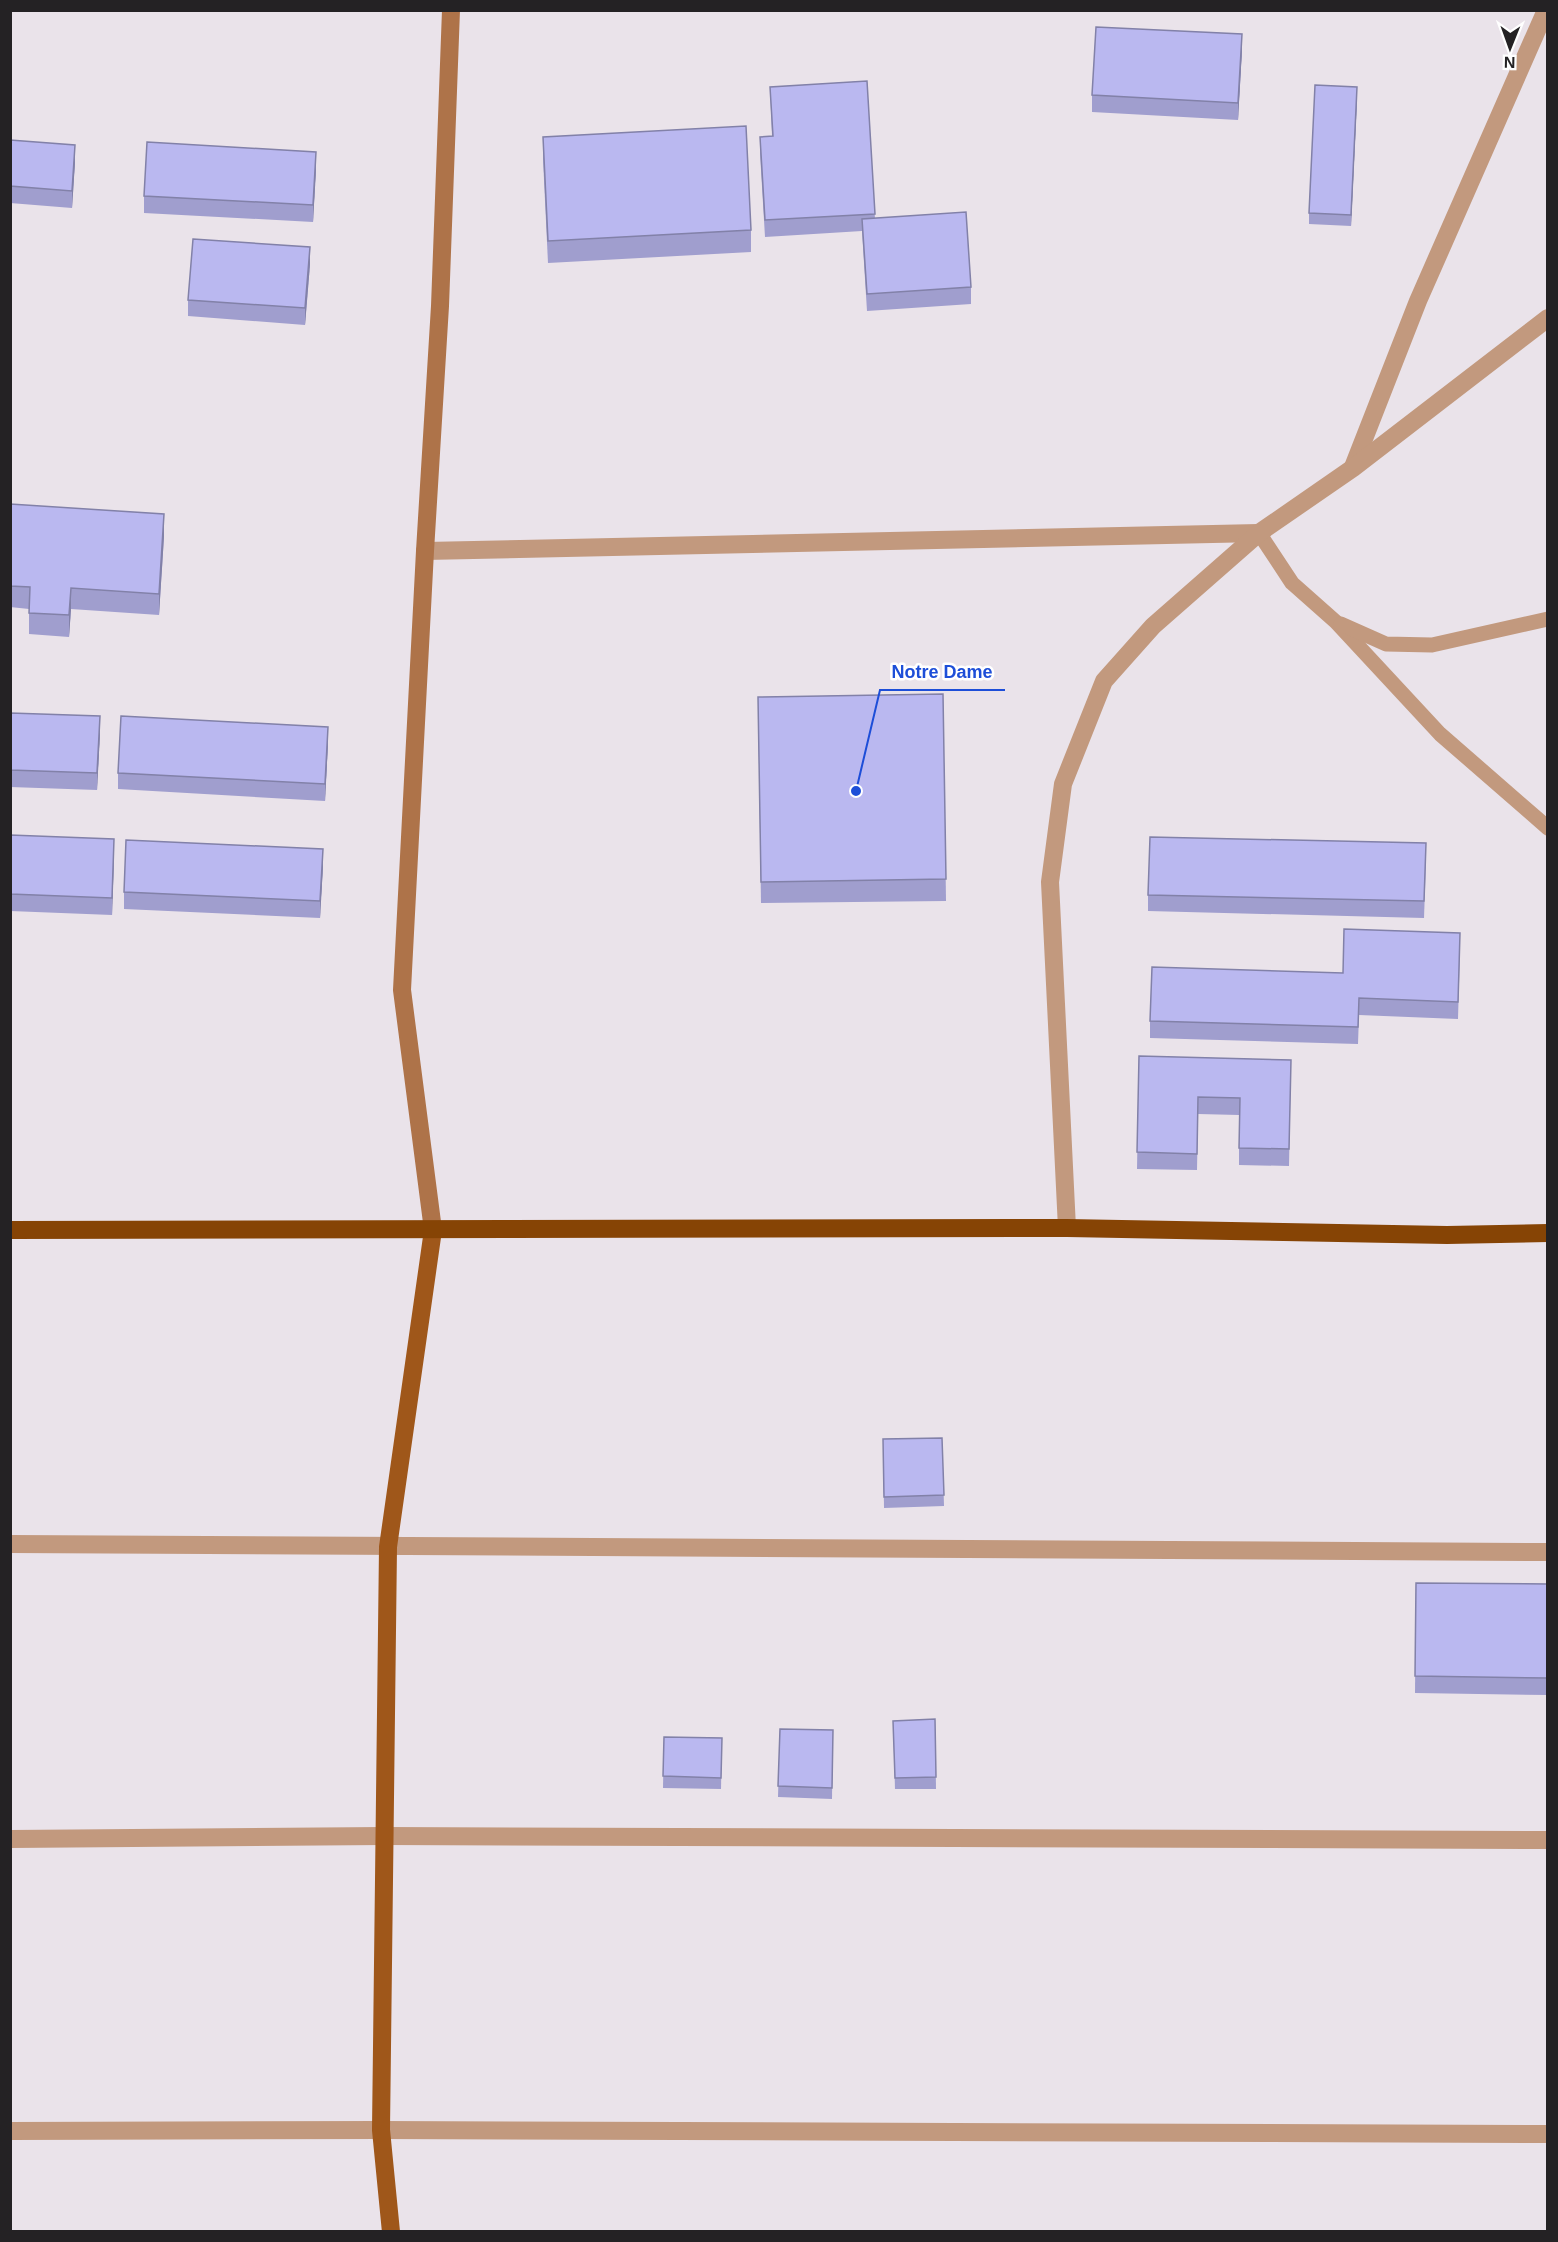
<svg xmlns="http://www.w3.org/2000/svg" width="1558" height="2242" font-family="Arial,sans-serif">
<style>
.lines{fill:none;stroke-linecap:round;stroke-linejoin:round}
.lane{stroke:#c2997e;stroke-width:15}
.street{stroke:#c2997e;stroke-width:18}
.secondary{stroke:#ae7349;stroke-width:18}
.primary{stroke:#9f571a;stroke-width:18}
.highway{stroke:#864405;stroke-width:18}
.wall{fill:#a09ece}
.shaded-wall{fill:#8281a8}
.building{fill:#bab8f0;stroke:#8281a8;stroke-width:1.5}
.leader{fill:none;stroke:#1d4ed8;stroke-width:2}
.callout-dot{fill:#1d4ed8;stroke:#fff;stroke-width:2}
.callout-label{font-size:18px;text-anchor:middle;font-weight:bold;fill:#1d4ed8;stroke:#fff;stroke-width:5;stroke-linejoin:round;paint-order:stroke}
</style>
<rect width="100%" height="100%" fill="#eae3ea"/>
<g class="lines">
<g class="lane">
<polyline points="1259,533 1292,583 1336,622 1440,734 1548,828"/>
<polyline points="1341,624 1386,644 1432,645 1548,619"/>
</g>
<g class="street">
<polyline points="1353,467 1418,301 1546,10"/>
<polyline points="425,551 1259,533"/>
<polyline points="1067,1228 1050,882 1063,784 1104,681 1153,626 1259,533 1353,468 1548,318"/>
<polyline points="10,1544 1548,1552"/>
<polyline points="10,1839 384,1836 1548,1840"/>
<polyline points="10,2131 381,2130 1548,2134"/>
</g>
<polyline class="secondary" points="433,1230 402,990 425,551 440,306 451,10"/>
<polyline class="primary" points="391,2232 381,2130 388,1547 433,1230"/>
<polyline class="highway" points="10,1230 1067,1228 1447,1235 1548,1233"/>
</g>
<g class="wall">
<polygon points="1242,50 1238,120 1092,112 1092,95"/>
<polygon points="867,81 875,219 971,287 971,304 867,311 862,231 765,237 760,153 760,137 772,136 770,87"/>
<polygon points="1357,99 1351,226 1309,224 1309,213"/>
<polygon points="543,137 751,230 751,252 548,263 543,159"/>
<polygon points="10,140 75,162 72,208 10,203"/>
<polygon points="316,169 313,222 144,213 144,196"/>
<polygon points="310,264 305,325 188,316 188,300"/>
<polygon points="10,504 164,536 159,615 71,609 69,637 29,634 29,609 10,607"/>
<polygon points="943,694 946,901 761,903 758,697"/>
<polygon points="10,713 100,733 97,790 10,787"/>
<polygon points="328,743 325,801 118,789 118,773"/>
<polygon points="10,835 114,856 112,915 10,911"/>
<polygon points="1426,860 1424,918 1148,911 1148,895"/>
<polygon points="323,866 320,918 124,909 124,892"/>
<polygon points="1460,949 1458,1019 1359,1015 1358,1044 1150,1038 1150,1021 1343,973"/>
<polygon points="1139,1056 1291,1060 1289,1166 1239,1165 1239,1115 1198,1114 1197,1170 1137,1169"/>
<polygon points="942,1438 944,1506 884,1508 883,1439"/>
<polygon points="1416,1583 1548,1584 1548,1695 1415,1693"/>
<polygon points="935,1719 936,1789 895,1789 893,1721"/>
<polygon points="780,1729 833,1730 832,1799 778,1797"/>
<polygon points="664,1737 722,1738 721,1789 663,1788"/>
</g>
<g class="shaded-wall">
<polygon points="1242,34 1242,50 1238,120 1238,103"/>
<polygon points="1357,87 1357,99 1351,226 1351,215"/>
<polygon points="75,145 75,162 72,208 72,191"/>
<polygon points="316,152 316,169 313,222 313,205"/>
<polygon points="310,247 310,264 305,325 305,308"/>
<polygon points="164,514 164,536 159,615 159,594"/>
<polygon points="71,588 71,609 69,637 69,615"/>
<polygon points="100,716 100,733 97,790 97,773"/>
<polygon points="328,727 328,743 325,801 325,784"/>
<polygon points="114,839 114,856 112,915 112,898"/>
<polygon points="323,849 323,866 320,918 320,901"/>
</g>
<g class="building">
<polygon points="1096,27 1242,34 1238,103 1092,95"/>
<polygon points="867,81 875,214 765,220 760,137 773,136 770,87"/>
<polygon points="1315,85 1357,87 1351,215 1309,213"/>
<polygon points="746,126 751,230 548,241 543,137"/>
<polygon points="10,140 75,145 72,191 10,186"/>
<polygon points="147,142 316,152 313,205 144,196"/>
<polygon points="966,212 971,287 867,294 862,219"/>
<polygon points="193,239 310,247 305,308 188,300"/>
<polygon points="10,504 164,514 159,594 71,588 69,615 29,613 30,587 10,586"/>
<polygon points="943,694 946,879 761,882 758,697"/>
<polygon points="10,713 100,716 97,773 10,770"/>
<polygon points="121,716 328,727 325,784 118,773"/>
<polygon points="10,835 114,839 112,898 10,894"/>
<polygon points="1150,837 1426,843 1424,901 1148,895"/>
<polygon points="126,840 323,849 320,901 124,892"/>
<polygon points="1344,929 1460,933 1458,1002 1359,998 1358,1027 1150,1021 1152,967 1343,973"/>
<polygon points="1139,1056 1291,1060 1289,1149 1239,1148 1240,1098 1198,1097 1197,1154 1137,1152"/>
<polygon points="942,1438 944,1495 884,1497 883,1439"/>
<polygon points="1416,1583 1548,1584 1548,1678 1415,1676"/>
<polygon points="935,1719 936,1777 895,1778 893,1721"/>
<polygon points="780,1729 833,1730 832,1788 778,1786"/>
<polygon points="664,1737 722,1738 721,1778 663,1776"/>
</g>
<path class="leader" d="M856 791L880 690H1005"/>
<circle class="callout-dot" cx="856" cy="791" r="6"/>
<g class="callout-label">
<text x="942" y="678">Notre Dame</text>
</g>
<rect width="1558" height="2242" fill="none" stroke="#242224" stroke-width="24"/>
<g transform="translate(1510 48) rotate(181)" stroke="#ffffff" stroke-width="4.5" paint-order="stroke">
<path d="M0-4.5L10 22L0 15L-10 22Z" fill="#242224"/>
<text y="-9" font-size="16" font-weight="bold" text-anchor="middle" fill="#242224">N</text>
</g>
</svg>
